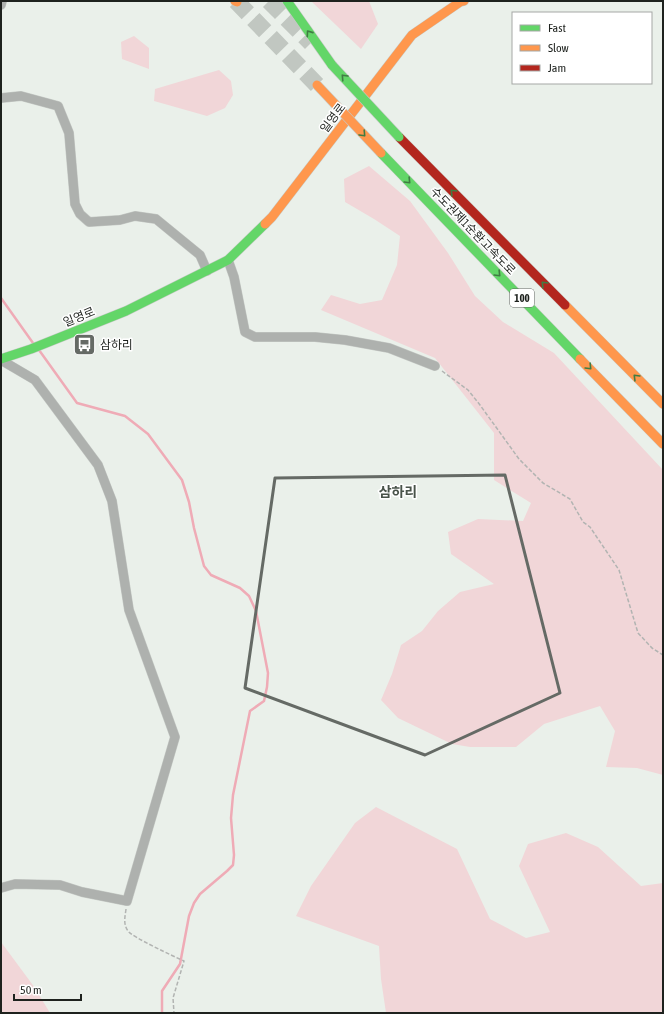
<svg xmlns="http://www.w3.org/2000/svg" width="664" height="1014" font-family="'Asap Condensed','Noto Sans KR',sans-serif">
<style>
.green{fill:#f1d6d8}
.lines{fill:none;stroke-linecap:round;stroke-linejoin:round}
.stream{stroke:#efabb6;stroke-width:2.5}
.highway-tunnel{stroke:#c1c7c1;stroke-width:17;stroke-dasharray:17 8;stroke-linecap:butt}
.street-casing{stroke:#c6cac6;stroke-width:10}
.fast-casing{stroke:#c6cac6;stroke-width:10}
.slow-casing{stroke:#c6cac6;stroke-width:10}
.jam-casing{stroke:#c6cac6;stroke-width:10}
.path{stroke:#b2b4b2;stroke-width:1.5;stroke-dasharray:4 2;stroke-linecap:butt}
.street{stroke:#aeb1ae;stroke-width:9}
.fast{stroke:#63d668;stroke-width:9}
.slow{stroke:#ff974d;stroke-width:9}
.jam{stroke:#b3261e;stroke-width:9}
.fast-bridge-casing{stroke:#c6cac6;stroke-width:10;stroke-linecap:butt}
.slow-bridge-casing{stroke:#c6cac6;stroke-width:10;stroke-linecap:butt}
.fast-bridge{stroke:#63d668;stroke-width:9}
.slow-bridge{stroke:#ff974d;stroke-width:9}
.oneway{stroke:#407c43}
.marked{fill:none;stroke:#656a65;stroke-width:3;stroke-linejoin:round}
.labels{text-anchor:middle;stroke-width:3;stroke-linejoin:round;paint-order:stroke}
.shield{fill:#fff;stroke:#626462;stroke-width:1}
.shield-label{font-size:11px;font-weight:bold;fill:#1e221e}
.street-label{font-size:12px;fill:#1e221e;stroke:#fff}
.poi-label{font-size:12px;fill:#1e221e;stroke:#fff;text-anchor:start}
.quarter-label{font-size:14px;font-weight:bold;fill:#49534a;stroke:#fff}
</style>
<rect width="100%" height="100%" fill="#eaf0ea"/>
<g class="green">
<polygon points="311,1 369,1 378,24 361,49"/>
<polygon points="134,36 149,48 149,69 122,59 121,42"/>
<polygon points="219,70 231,81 233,95 225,108 207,116 154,101 155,89"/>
<polygon points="369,166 410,201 448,253 475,296 503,322 554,353 663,470 663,775 637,768 606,767 615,731 600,706 544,724 516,747 470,747 452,744 398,718 381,700 392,674 401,645 422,631 438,611 460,592 494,584 451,554 448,532 478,519 523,521 531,503 494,480 494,433 435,358 321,310 331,295 360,304 382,300 397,265 400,236 374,219 345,202 344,179"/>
<polygon points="376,807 457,849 490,919 526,938 550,932 519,866 528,844 566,833 598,847 641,886 663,883 663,1013 386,1013 381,979 379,946 296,916 311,886 355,823"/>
<polygon points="1,942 35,988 50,1013 1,1013"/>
</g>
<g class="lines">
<g class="stream">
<polyline points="1,298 33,343"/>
<polyline points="39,350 77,403 125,416 148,434 182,480 189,502 194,528 204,566 211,575 240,588 249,596 256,611 268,673 267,687 264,701 250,711 233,795 231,818 234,855 233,865 227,871 200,894 194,903 189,916 180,964 162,991 162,1013"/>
</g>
<g class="highway-tunnel">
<polyline points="236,1 317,85"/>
<polyline points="269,1 311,43"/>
</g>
<defs>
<g id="street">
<polyline points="1,5 2,1"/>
<polyline points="1,98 21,96 58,106 69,133 75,204 80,214 89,222 120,220 135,216 156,219 200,255 207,271"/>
<polyline points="228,260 234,277 245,332 255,337 315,337 345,340 389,348 435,366"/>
<polyline points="1,360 35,380 98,465 112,501 129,610 175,737 127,901 82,892 60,885 15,884 1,888"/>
</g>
<g id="fast">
<polyline points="287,1 332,65"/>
<polyline points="381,153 580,359"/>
<polyline points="1,359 31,349 126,311 228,260 265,224"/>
</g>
<g id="slow">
<polyline points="235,1 237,2"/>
<polyline points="265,224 272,217 412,35 460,2 464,1"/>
<polyline points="565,305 663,404"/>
<polyline points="580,359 663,444"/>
</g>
<polyline id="jam" points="399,137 565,305"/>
</defs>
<use href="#street" class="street-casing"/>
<use href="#fast" class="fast-casing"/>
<use href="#slow" class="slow-casing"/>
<use href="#jam" class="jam-casing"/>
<g class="path">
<polyline points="442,371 468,390 480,405 519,459 543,483 570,499 583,522 590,527 619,570 638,633 652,648 663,655"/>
<path d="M126 909C125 917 123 924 128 931 132 937 175 957 184 961L173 998 174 1013"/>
</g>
<use href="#street" class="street"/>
<use href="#fast" class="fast"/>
<use href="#slow" class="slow"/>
<use href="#jam" class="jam"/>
<defs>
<polyline id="fast-bridge" points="332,65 399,137"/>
<polyline id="slow-bridge" points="317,85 381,153"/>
</defs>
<use href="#fast-bridge" class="fast-bridge-casing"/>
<use href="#slow-bridge" class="slow-bridge-casing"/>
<use href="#fast-bridge" class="fast-bridge"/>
<use href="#slow-bridge" class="slow-bridge"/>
</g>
<defs><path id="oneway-chevron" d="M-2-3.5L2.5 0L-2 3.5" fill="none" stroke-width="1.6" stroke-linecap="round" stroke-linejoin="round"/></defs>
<g class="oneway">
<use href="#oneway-chevron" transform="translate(309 33) rotate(-125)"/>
<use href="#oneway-chevron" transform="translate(344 77) rotate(-133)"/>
<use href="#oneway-chevron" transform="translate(363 134) rotate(47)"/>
<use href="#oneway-chevron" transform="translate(408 181) rotate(46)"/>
<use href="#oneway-chevron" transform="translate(453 192) rotate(-135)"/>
<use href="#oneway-chevron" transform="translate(498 274) rotate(46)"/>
<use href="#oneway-chevron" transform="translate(544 284) rotate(-135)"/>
<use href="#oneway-chevron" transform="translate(589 367) rotate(46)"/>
<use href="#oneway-chevron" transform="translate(636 377) rotate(-135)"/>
</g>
<path class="marked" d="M505 475 560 693 425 755 245 688 275 478Z"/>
<defs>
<symbol id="bus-square" viewBox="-11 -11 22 22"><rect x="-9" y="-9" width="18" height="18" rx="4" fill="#656a65" stroke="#fff"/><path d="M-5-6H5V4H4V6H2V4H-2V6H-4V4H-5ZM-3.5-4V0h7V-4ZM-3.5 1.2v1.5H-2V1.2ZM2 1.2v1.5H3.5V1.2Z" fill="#fff"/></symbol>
</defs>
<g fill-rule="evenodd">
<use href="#bus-square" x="72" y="332" width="25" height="25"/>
</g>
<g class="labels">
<rect class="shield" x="510" y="289" width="24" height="18" rx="3"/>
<g class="shield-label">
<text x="522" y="302">100</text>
</g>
<g class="street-label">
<text transform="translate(333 118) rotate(-53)" y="4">일영로</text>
<text transform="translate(473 231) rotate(46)" y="4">수도권제1순환고속도로</text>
<text transform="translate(79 317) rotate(-22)" y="4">일영로</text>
</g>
<g class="poi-label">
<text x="100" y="349">삼하리</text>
</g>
<g class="quarter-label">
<text x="398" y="497">삼하리</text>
</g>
</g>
<rect width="664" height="1014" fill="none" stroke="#1e221e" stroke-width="4"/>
<rect x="512" y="12" width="140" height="72" fill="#ffffff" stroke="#a5a7a5"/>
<rect x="520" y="25" width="20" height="6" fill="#63d668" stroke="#a5a7a5"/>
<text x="548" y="32" font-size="12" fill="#1e221e">Fast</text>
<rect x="520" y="45" width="20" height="6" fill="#ff974d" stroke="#a5a7a5"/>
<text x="548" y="52" font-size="12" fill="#1e221e">Slow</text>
<rect x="520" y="65" width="20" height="6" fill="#b3261e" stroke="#a5a7a5"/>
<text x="548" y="72" font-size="12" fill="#1e221e">Jam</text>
<path d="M14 994v6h67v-6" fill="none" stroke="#1e221e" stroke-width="2"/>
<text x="20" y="994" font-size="12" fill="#1e221e" stroke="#ffffff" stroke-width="3" paint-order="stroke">50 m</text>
</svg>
